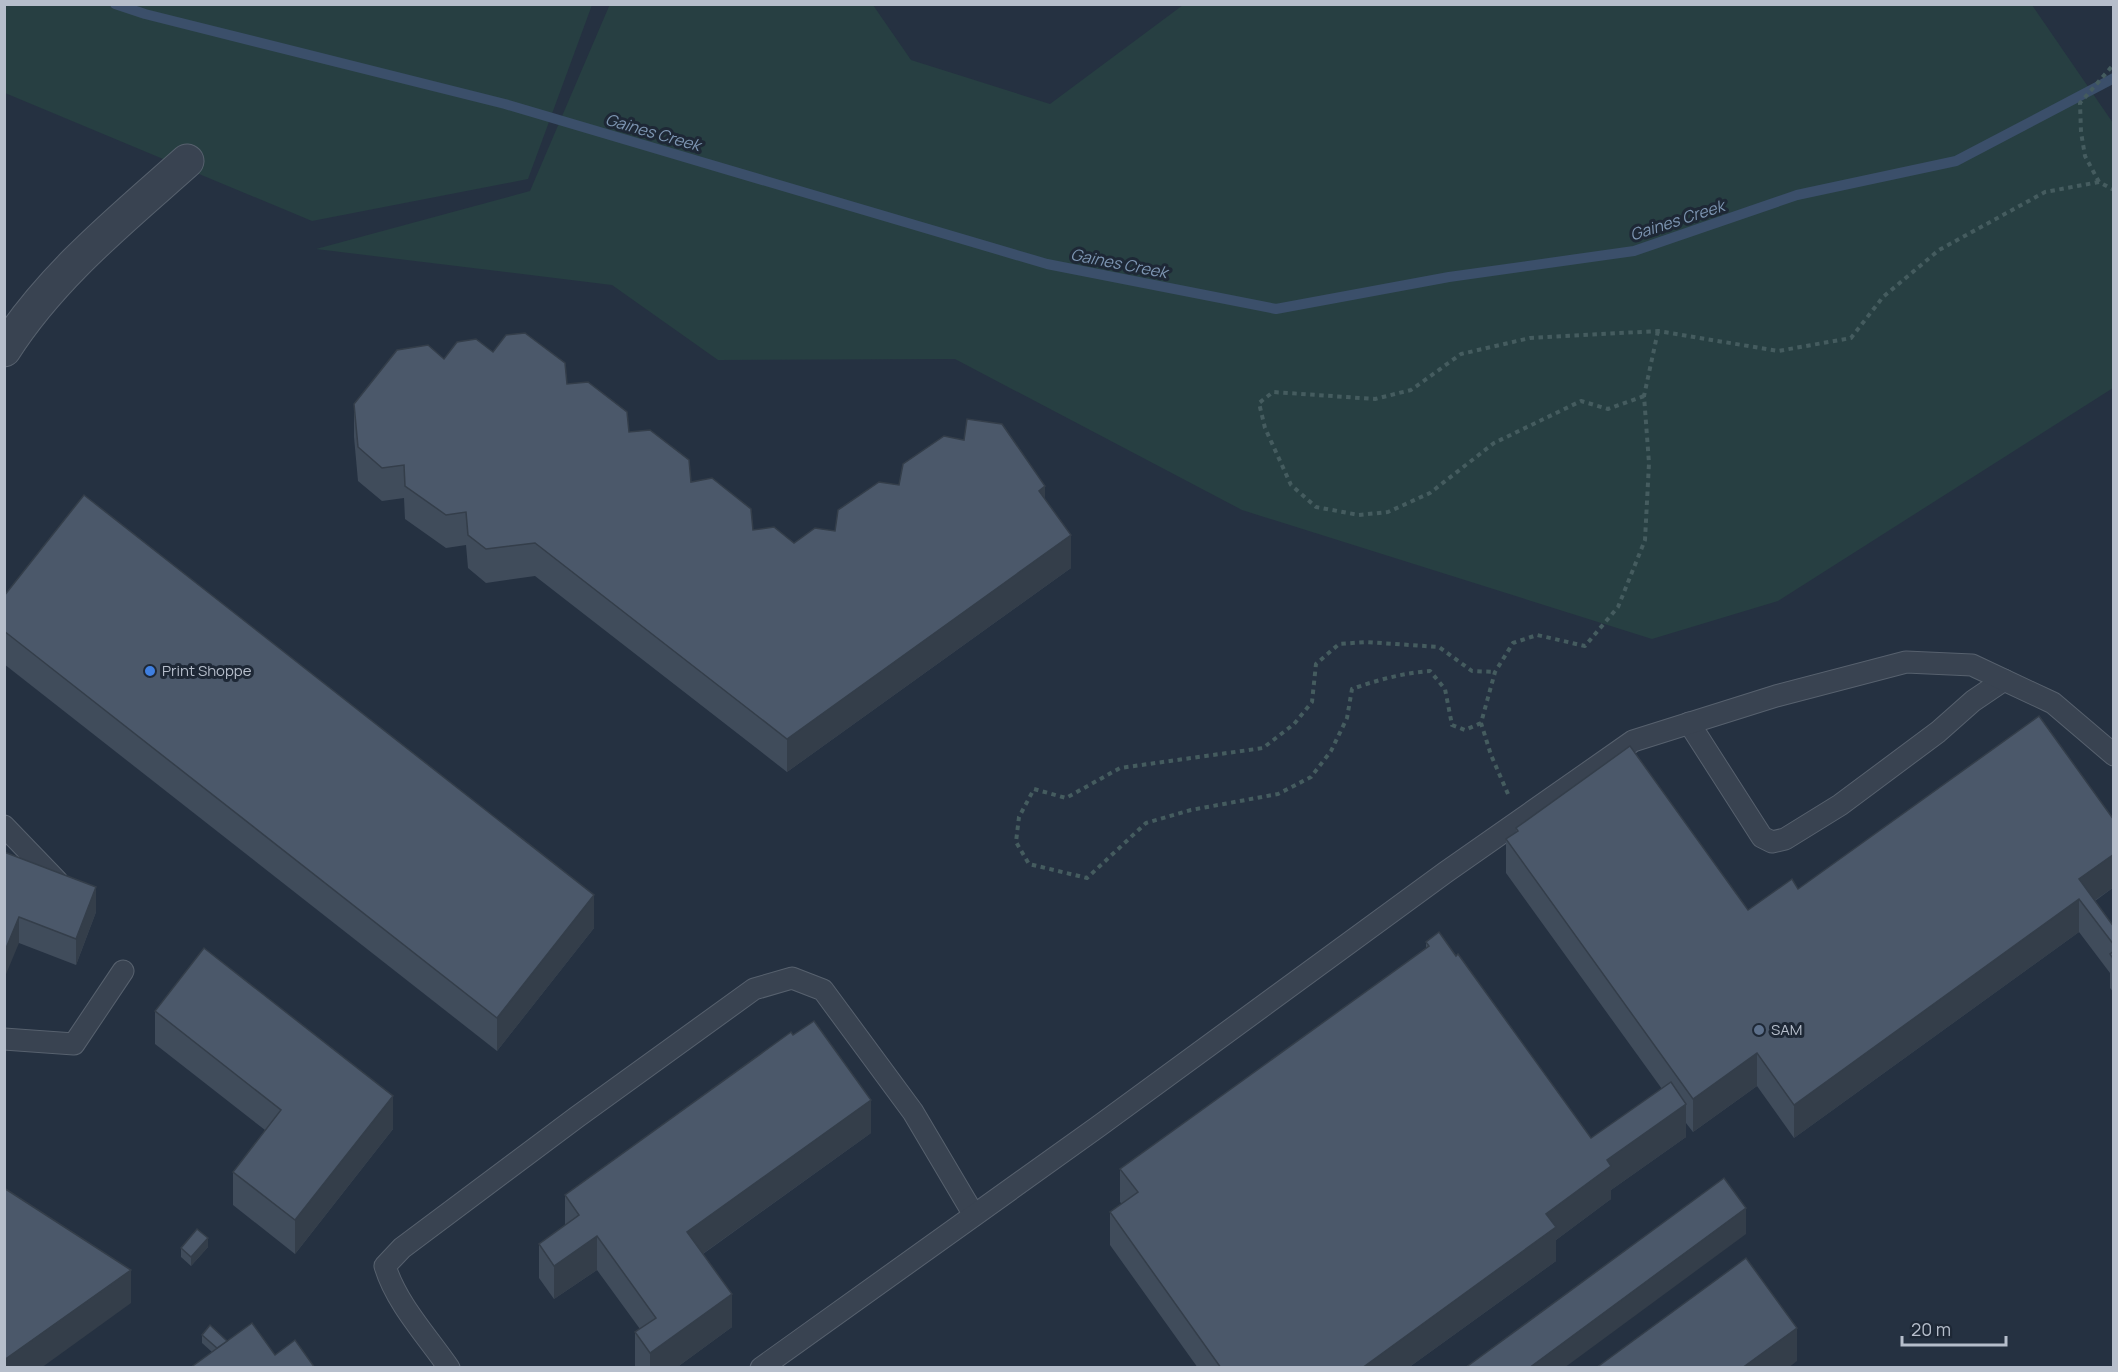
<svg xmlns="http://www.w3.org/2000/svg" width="2118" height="1372" font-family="Manrope,sans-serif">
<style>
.green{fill:#273f42}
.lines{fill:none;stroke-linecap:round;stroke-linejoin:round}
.stream{stroke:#3b4f6a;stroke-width:10}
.service-casing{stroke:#57616e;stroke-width:23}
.minor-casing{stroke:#57616e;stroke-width:35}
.path{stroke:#455c5f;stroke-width:4;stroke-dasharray:4.5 4.5;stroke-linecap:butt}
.service{stroke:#394351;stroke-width:21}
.minor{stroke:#394351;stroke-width:33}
.wall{fill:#404c5b}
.shaded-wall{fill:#343e4a}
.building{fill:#4b586a;stroke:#343e4a;stroke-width:1.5}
.shop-dot{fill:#3f7fe0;stroke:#1e2836;stroke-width:2}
.service-dot{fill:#5c6f8a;stroke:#1e2836;stroke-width:2}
.labels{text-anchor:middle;stroke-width:6;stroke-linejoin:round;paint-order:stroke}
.poi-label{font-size:15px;fill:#b6becb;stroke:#1e2836;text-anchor:start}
.water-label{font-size:16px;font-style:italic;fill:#7d95b2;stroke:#1e2836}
</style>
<rect width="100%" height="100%" fill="#253141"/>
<g class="green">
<polygon points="610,4 873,5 911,60 1050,104 1183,5 2032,5 2113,123 2113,388 1778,601 1652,639 1242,510 955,359 718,360 612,285 316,249 530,191"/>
<polygon points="4,5 592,5 528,179 312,221 5,93"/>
</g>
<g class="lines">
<polyline class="stream" points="115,4 145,14 505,104 1047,264 1276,309 1449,277 1634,251 1797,195 1956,161 2114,78"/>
<defs>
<g id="service">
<polyline points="1689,723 1762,837 1772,842 1785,839 1840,805 1938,732 1973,701 2004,680"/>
<polyline points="4,826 57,881"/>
<polyline points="4,1039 74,1044 123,971"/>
<path d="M449 1368C427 1336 396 1303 385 1266L402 1248 577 1117 754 989 792 978 823 990 913 1112 974 1215"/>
<polyline points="761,1368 1099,1126 1446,872 1633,741 1776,696 1906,662 1972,665 2053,703 2114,755"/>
</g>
<path id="minor" d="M4 350C52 275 122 219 187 161"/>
</defs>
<use href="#service" class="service-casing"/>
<use href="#minor" class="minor-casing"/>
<g class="path">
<polyline points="2099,182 2085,156 2081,132 2080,103 2114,64"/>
<polyline points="1644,396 1608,409 1581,401 1494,443 1430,493 1388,512 1359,515 1316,507 1291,485 1265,428 1259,403 1273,392 1375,399 1411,390 1461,354 1530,338 1658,331 1778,351 1851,338 1883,297 1939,250 2045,192 2099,182 2114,190"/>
<path d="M1481 723 1465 730 1452 725 1445 689 1430 671C1403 673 1377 680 1352 689L1347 718 1331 751 1311 777 1278 794 1191 810 1146 823 1087 878 1029 864 1016 842 1019 817 1034 789 1066 798 1120 768 1263 748 1294 724 1312 702 1316 664 1339 644 1366 642 1439 647 1472 671 1495 672"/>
<polyline points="1508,794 1491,755 1481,723 1495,672 1513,643 1537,635 1585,646 1618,607 1645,540 1649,463 1644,396 1658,331"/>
</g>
<use href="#service" class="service"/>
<use href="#minor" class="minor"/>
</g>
<g class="wall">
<polygon points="493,352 567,384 753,530 794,543 835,531 899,485 1045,500 1071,568 787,772 535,576 486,583 468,568 466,545 446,548 405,519 404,498 382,501 358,481 354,437 354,404 444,359"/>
<polygon points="4,596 594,928 497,1051 4,664"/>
<polygon points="1516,828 1748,910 1798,889 2114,887 2095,901 2114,927 2114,993 2110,988 2110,973 2079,932 1794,1138 1757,1086 1693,1132 1686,1123 1686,1137 1611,1190 1611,1199 1556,1240 1556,1261 1408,1368 1198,1368 1110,1245 1110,1212 1122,1204 1120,1202 1120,1169 1426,948 1426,942 1591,1138 1662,1089 1506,873 1506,839 1516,832"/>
<polygon points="4,852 96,912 76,965 19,943"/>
<polygon points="155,1011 393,1129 295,1254 233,1205 233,1172 265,1130 155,1044"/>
<polygon points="871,1133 703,1254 732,1327 676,1368 636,1368 635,1366 635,1332 640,1329 597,1270 554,1299 539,1278 539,1244 565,1225 565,1195"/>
<polygon points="208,1247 191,1266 181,1257 181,1248"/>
<polygon points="202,1335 275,1355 315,1368 212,1352 202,1343"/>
</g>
<g class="shaded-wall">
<polygon points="1045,486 1045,519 1039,491"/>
<polygon points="1071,535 1071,568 787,772 787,739"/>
<polygon points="2114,854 2114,887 2085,907 2079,899 2079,932 1794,1138 1794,1105 2079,879"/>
<polygon points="96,887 96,912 76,965 76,939"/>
<polygon points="594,895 594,928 497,1051 497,1018"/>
<polygon points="19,917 19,943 4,979 4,953"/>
<polygon points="1757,1053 1757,1086 1693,1132 1693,1099"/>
<polygon points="393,1096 393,1129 295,1254 295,1220"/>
<polygon points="871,1100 871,1133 687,1265 687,1232"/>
<polygon points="1686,1104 1686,1137 1611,1190 1611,1199 1556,1240 1556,1261 1408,1368 1362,1368 1546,1214 1607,1160"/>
<polygon points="1746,1208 1746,1234 1564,1368 1529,1368"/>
<polygon points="597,1236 597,1270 554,1299 554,1266"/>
<polygon points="208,1238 208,1247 191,1266 191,1257"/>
<polygon points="131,1270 131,1303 41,1368 4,1368 4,1360"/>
<polygon points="732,1294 732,1327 676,1368 650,1368 650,1353"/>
<polygon points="1797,1328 1797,1361 1788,1368 1742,1368"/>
</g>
<g class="building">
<polygon points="525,333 565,363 567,384 588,382 627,412 629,432 650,430 689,460 691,482 712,478 751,509 753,530 774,527 794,543 815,528 835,531 838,510 879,482 899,485 903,464 944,436 964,440 967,419 1002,424 1045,486 1039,491 1071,535 787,739 535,543 486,549 468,535 466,512 446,515 405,486 404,465 382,468 358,447 354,404 397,350 428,345 444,359 457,342 476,339 493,352 506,335"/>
<polygon points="84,495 594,895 497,1018 4,631 4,596"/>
<polygon points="2039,716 2114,820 2114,854 2079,879 2114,927 2114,945 2079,899 1794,1105 1757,1053 1693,1099 1506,839 1518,831 1516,828 1630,746 1748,910 1792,879 1798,889"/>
<polygon points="4,852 96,887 76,939 19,917 4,953"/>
<polygon points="1439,932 1456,956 1458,954 1591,1138 1671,1082 1686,1104 1607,1160 1611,1166 1546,1214 1556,1227 1362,1368 1221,1368 1110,1212 1138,1192 1120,1169 1429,946 1426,942"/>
<polygon points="204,948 393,1096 295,1220 233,1172 281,1110 155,1011"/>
<polygon points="2114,951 2114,960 2110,954"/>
<polygon points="814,1021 871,1100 687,1232 732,1294 650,1353 635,1332 656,1318 597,1236 554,1266 539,1244 579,1215 565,1195 791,1032 793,1035"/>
<polygon points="1724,1178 1746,1208 1529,1368 1465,1368"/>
<polygon points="4,1188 131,1270 4,1360"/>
<polygon points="197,1229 208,1238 191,1257 181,1248"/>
<polygon points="1746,1258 1797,1328 1742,1368 1596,1368"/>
<polygon points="252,1323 275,1355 295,1340 315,1368 190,1368"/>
<polygon points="210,1325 227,1341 217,1348 202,1335"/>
</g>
<circle class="shop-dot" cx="150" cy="671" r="6"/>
<circle class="service-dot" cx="1759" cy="1030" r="6"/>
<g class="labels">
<g class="poi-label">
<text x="162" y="676">Print Shoppe</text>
<text x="1771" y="1035">SAM</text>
</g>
<g class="water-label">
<text transform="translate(653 132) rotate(16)" y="6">Gaines Creek</text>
<text transform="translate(1677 220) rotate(-18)" y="6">Gaines Creek</text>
<text transform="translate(1119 263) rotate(11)" y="6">Gaines Creek</text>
</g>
</g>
<rect width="2118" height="1372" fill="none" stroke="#b6becb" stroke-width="12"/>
<path d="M1902 1336v9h104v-9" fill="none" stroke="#b6becb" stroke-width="3"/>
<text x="1911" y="1336" font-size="18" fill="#b6becb" stroke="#1e2836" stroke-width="4.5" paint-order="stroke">20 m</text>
</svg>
